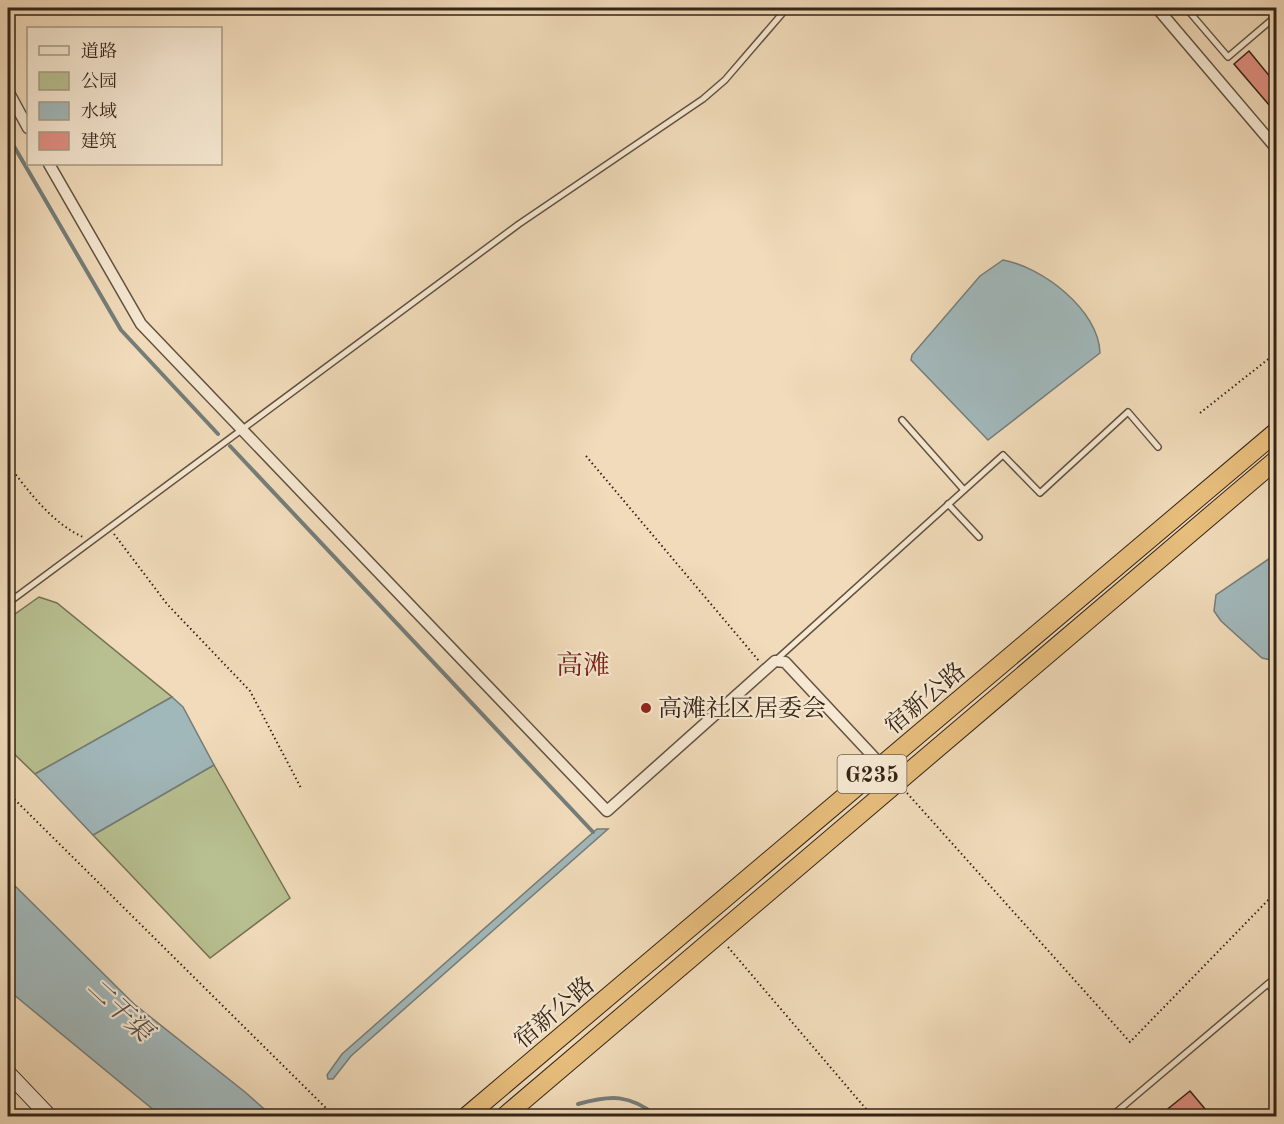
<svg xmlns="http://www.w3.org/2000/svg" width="1284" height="1124" font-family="'Old Standard TT','Noto Serif SC',serif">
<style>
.green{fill:#b8c091;stroke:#767254;stroke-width:1.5}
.water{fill:#a1b8bb;stroke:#757d79;stroke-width:1.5}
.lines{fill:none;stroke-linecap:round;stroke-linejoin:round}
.stream{stroke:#757d79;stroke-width:4}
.building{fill:#e09082;stroke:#332417;stroke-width:1.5}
.lane-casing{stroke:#625240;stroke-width:8}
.street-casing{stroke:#625240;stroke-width:13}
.secondary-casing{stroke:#332417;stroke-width:17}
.highway-casing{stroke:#332417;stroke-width:20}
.path{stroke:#332417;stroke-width:2;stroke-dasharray:1.5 3;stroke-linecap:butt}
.lane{stroke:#f6e8d2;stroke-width:5}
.street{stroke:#f6e8d2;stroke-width:10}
.secondary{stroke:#f6e8d2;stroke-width:15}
.highway{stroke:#e8be7d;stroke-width:18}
.poi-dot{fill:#8f2418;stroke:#f6e8d2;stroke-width:2}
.labels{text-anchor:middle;stroke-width:4.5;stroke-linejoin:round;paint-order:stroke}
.shield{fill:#f6e8d2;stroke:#6e5f4f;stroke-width:1.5}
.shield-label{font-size:22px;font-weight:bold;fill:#332417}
.street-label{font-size:24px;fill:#332417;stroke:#f6e8d2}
.poi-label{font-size:24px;fill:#332417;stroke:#f6e8d2;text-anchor:start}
.water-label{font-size:26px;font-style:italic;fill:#545048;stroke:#f6e8d2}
.quarter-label{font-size:27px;fill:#7a1f14;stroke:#f6e8d2}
</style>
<rect width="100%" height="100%" fill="#f1dbba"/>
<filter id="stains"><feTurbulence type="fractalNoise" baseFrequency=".00333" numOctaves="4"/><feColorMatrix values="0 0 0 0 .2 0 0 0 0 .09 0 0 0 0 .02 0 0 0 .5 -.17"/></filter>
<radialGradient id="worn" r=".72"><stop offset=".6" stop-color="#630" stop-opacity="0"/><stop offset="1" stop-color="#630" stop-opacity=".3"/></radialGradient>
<g class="green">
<polygon points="39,597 57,603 172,697 35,774 8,748 8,619"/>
<polygon points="214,765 290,898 210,958 93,835"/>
</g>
<g class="water">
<path d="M1003 260C1042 267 1099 310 1100 353L988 440 911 360 912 355 980 276Z"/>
<polygon points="1276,554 1276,661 1262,658 1221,621 1214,611 1216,595"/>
<polygon points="172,697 183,707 214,765 93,835 35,774"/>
<polygon points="597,829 608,829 351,1056 333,1079 328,1079 327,1075 342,1054"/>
<polygon points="8,879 134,1004 245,1092 272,1116 161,1116 13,994 8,989"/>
</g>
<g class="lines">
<g class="stream">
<polyline points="8,136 121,330 218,434"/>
<polyline points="230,446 593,832"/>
<path d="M578 1104C611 1095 629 1094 657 1116"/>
</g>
</g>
<g class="building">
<polygon points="1249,51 1276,84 1276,113 1234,64"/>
<polygon points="1190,1091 1211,1116 1159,1116"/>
</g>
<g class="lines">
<defs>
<g id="lane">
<polyline points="1186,8 1228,57 1276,16"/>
<polyline points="902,420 964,490"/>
<polyline points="948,504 979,537"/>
<polyline points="8,603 519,224 703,99 725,80 787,8"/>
<polyline points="776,660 1003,455 1040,493 1128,412 1158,447"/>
<polyline points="1268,984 1276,994"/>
<polyline points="1116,1116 1114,1114 1276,977"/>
</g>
<g id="street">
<polyline points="1157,8 1276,148"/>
<polyline points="8,91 28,128"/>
<polyline points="49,164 141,324 607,811 775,661 785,662 897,782"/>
</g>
<polyline id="secondary" points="8,1073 49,1116"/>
<g id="highway">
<polyline points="467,1116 1276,432"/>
<polyline points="505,1116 1276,460"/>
</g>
</defs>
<use href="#lane" class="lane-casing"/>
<use href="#street" class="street-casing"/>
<use href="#secondary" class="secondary-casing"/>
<use href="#highway" class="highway-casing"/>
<g class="path">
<polyline points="1200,413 1276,353"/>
<polyline points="586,456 759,661"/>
<path d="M8 464C27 490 53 524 83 537"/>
<polyline points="114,534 167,604 250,691 301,788"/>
<polyline points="8,793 334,1116"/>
<polyline points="907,793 1130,1042 1276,892"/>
<polyline points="728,947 872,1116"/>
</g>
<use href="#lane" class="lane"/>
<use href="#street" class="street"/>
<use href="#secondary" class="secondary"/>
<use href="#highway" class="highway"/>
</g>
<circle class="poi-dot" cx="646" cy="708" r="6"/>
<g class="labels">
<rect class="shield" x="837.5" y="755" width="69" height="38" rx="4.5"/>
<g class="shield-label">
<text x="872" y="782">G235</text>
</g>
<g class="street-label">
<text transform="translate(925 698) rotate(-40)" y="8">宿新公路</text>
<text transform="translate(554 1012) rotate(-40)" y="8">宿新公路</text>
</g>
<g class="poi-label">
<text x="658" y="716">高滩社区居委会</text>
</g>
<g class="water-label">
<text transform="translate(120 1009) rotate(43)" y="9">二干渠</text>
</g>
<g class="quarter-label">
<text x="583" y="674">高滩</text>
</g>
</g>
<rect width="1284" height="1124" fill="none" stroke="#f1dbba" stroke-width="30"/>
<rect x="9" y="9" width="1266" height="1106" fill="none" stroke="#332417" stroke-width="3"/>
<rect x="15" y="15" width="1254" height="1094" fill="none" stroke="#332417" stroke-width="1.5"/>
<rect x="27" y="27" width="195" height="138" fill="#f6e8d2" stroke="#a89a87" stroke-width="1.5"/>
<rect x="39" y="46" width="30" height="9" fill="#f6e8d2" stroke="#a89a87" stroke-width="1.5"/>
<text x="81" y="57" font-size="18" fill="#332417">道路</text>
<rect x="39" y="72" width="30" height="18" fill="#b8c091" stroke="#a89a87" stroke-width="1.5"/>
<text x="81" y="87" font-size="18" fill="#332417">公园</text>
<rect x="39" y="102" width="30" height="18" fill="#a1b8bb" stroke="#a89a87" stroke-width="1.5"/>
<text x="81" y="117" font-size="18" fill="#332417">水域</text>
<rect x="39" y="132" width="30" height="18" fill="#e09082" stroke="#a89a87" stroke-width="1.5"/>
<text x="81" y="147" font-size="18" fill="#332417">建筑</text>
<rect width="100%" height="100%" filter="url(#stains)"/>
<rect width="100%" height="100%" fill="url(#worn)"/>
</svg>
